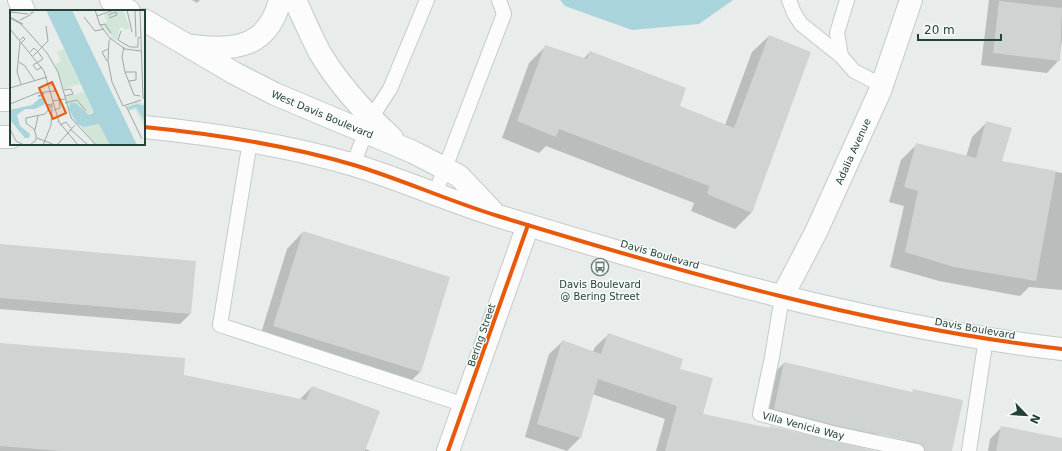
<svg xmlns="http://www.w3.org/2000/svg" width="1062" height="451" font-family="'DejaVu Sans',sans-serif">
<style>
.water{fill:#a9d4db}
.shadow{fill:#0003}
.building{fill:#cfd4d2}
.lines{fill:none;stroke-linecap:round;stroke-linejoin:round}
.lane-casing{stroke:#c5cac8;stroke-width:16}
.street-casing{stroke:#c5cac8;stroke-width:24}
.secondary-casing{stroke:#c3cbc8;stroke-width:24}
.lane{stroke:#fcfcfc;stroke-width:14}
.street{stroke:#fcfcfc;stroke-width:22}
.secondary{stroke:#fcfcfc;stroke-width:22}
.cycleway-casing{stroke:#f7fbf9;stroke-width:6}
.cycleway{stroke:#e8590c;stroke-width:4}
.labels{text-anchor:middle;stroke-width:3;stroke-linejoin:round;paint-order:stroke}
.street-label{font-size:10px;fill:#24423a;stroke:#f7fbf9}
.poi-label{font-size:10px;fill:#24423a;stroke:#f7fbf9}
.inset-road{fill:none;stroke:#9aa9a4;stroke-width:1}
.view{fill:#e8590c;fill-opacity:0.15;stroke:#e8590c;stroke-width:2}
.inset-edge{fill:none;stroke:#24423a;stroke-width:2}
</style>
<rect width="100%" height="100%" fill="#e8edeb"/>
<polygon class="water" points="560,0 733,0 699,24 632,30 565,6"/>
<g class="shadow">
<polygon points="192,0 200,0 197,3"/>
<polygon points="989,0 1062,0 1062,40 1059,60 1047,73 981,65"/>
<polygon points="769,36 751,213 735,229 691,211 694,203 546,146 539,153 502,138 529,63 545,47 583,59 590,52 679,106 725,125 752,52"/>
<polygon points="987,122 1001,162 1062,173 1062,290 1029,287 1020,296 939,281 890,267 904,206 889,202 901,160 917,144 966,157 972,137"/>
<polygon points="303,232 420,372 404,388 258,343 287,249"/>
<polygon points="0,246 195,262 190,314 180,324 0,309"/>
<polygon points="608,335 679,370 701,415 769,429 771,427 872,451 656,451 665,419 592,394 580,438 567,451 525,437 549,354 562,342 593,352 595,347"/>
<polygon points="0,344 183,376 299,400 312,387 365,449 371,451 0,451"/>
<polygon points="784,363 879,434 867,446 762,421 771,376"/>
<polygon points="912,404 951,451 905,451"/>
<polygon points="1002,427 1045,451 988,451 990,439"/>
</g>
<g class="building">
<polygon points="999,1 1062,8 1060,61 993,53"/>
<polygon points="769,35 811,52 752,213 707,194 709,186 559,129 556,137 517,121 545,45 587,59 590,51 686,88 680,106 734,128"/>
<polygon points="986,121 1012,128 1002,161 1056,171 1036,281 954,267 905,252 918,191 904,187 916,143 976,158"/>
<polygon points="303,231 450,277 421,372 273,326"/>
<polygon points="0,244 196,261 191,314 0,298"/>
<polygon points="608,333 683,359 680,369 713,378 703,414 770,428 770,426 876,451 665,451 677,406 598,379 581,438 537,424 562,340 601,354"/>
<polygon points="0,343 185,358 184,375 306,400 312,386 380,411 365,451 61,451 0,446"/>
<polygon points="784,362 912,392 913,389 963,400 952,451 925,451 923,445 919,443 834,425 774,409"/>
<polygon points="1001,426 1062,438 1062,451 996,451"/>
</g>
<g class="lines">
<defs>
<g id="lane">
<polyline points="789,0 794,13 801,24 841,56 854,71 881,85"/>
<polyline points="841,56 837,33 847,0"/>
<polyline points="250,141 220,325 465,405"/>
<polyline points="353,165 371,118 390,89 427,0"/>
<polyline points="435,194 504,14 499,0"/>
<path id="s1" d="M782 297 772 357 760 414 832 433 917 451"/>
<polyline points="969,451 986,338"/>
</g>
<g id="street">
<path id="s2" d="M782 297 816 232 880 91 911 0"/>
<polyline points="448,451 528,225"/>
</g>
<g id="secondary">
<polyline points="19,0 24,11"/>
<polyline points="111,0 129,11"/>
<path d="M295 0C303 17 311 36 320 53 339 85 365 113 392 138"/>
<path id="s3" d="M144 20 234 73 275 94 413 152 444 168 459 176 493 212"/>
<path d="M192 46C234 51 268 48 280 0"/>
<polyline points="0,100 11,100"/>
<path d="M144 127C215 134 286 145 354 165 403 180 449 201 498 216 681 272 871 327 1062 349"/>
<polyline points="0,137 11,137"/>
</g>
</defs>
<use href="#lane" class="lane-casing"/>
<use href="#street" class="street-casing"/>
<use href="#secondary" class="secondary-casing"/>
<use href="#lane" class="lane"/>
<use href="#street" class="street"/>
<use href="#secondary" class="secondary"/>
<defs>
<g id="cycleway">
<path d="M144 127C215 134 286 145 354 165 403 180 449 201 498 216 681 272 871 327 1062 349"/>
<polyline points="448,451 528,225"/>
</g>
</defs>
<use href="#cycleway" class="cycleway-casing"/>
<use href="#cycleway" class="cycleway"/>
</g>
<defs>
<symbol id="bus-ring" viewBox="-11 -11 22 22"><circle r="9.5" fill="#f7fbf9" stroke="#697e78" stroke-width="1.5"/><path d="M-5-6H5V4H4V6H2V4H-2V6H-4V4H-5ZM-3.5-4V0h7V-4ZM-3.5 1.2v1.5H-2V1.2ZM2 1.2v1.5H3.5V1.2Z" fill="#697e78"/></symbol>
</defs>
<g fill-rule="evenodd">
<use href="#bus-ring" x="590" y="257" width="20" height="20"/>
</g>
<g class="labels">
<g class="street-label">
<text dy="4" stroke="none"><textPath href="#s3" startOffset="202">West Davis Boulevard</textPath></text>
<text dy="4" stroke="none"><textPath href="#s2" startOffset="162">Adalia Avenue</textPath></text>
<text transform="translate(660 254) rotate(16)" y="4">Davis Boulevard</text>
<text transform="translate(975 328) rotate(10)" y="4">Davis Boulevard</text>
<text transform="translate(481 335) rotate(-71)" y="4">Bering Street</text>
<text dy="4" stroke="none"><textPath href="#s1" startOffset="164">Villa Venicia Way</textPath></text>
</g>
<g class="poi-label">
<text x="600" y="288">Davis Boulevard<tspan x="600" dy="12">@ Bering Street</tspan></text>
</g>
</g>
<g transform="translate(10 10)">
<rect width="135" height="135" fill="#e8edeb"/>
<path d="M106 0H113L120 18 115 20 113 17 110 18 106 31 92 15 97 12 94 5ZM54 39 83 100 79 105 66 93H60L59 99 67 113 61 108 55 87 74 82 70 74 54 79 45 54 51 52 47 42ZM127 92 135 94V119L125 99 119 101 117 96ZM85 113 89 114 100 135H86L71 117Z" fill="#d1e6d8"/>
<path d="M36 0H62L127 135H100L89 114 73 117 67 114 59 99 60 93H66L79 105 83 103V100ZM30 88H34L35 94 25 99H15L7 105 10 116 20 124 19 128H15L0 110V100L22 95ZM127 94 135 96 134 110 126 97 119 100 118 97Z" fill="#a9d4db"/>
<path class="inset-road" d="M85 0 90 15 100 28 115 39 131 41M117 0 122 22M125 0 126 27M130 0 133 89M0 2 18 4M98 5 106 2 107 5 99 8M87 6 104 0M0 7 13 14M74 7 85 21 94 19M0 8 11 14 37 43 48 62 61 108 86 135M10 10 20 5 22 2 24 3M90 15 95 14 101 23M0 19 34 61 49 112M111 21 108 30 120 37H128V28L131 27M101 28 99 31 98 51 102 72 113 96 131 90M9 31 13 27 15 29 11 33M10 32 7 62 11 74M114 37 112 47 115 62 124 85 130 86M20 42 24 38 28 42 33 49 28 52M23 46 38 31 36 16M97 51 92 42 98 39M9 52 15 56 25 71M28 52 23 55 27 60 32 57M115 62H126V70L119 71M0 78 37 67M54 80 61 79 63 84 55 86M33 84 28 86H32L33 85 34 83V82M42 91 55 89M55 93 67 90 76 101M0 94 27 83 45 81 43 74 40 76M116 96 132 129M43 97 36 95 43 94M44 100 50 98 49 90M48 111 68 135M50 115 56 112 61 118M0 119 6 131 14 135M60 119 78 135M25 120 28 106M27 128 45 135M20 135 26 130V125L24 119 16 113V108L35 104 42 95M33 135 41 115 42 98M47 135 65 115"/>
<path class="view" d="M42 72 56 103 43 109 29 78Z"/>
<rect width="135" height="135" class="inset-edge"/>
</g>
<g transform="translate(1026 415) rotate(115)" stroke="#f7fbf9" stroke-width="3" paint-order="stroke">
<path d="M0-3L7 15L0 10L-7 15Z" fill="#24423a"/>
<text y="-6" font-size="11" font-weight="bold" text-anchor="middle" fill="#24423a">N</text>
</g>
<path d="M918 34v6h83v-6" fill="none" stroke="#24423a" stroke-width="2"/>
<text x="924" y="34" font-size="12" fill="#24423a" stroke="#f7fbf9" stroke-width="3" paint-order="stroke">20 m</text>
</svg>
